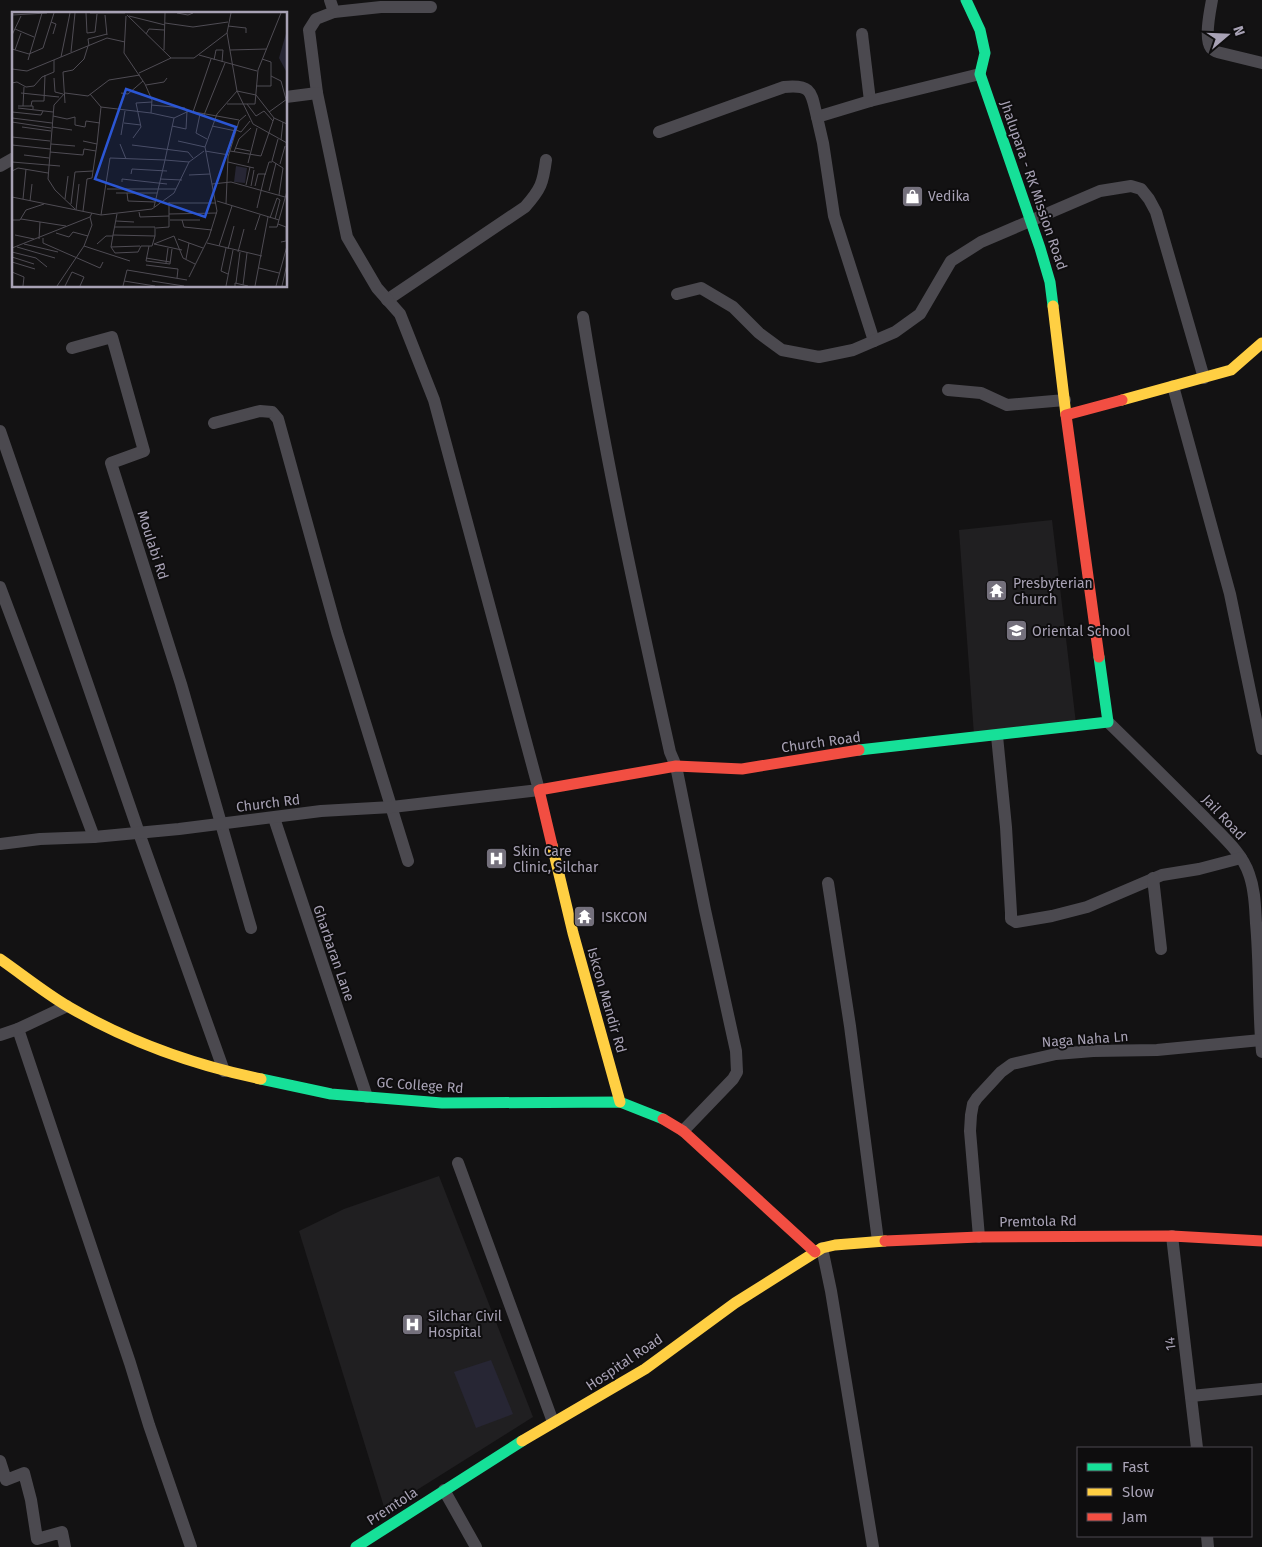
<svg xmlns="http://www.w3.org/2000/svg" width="1262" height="1547" font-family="'Fira Sans',sans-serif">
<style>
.built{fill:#201f21}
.water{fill:#272634}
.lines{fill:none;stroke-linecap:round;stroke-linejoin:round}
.street{stroke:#4b494f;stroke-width:12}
.fast{stroke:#16e098;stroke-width:11}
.slow{stroke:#ffcf43;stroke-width:11}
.jam{stroke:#f24e42;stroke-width:11}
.labels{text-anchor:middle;stroke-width:4;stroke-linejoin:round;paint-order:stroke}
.street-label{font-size:14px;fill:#a8a2b5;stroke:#0e0d0e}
.poi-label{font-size:14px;fill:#a8a2b5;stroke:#0e0d0e;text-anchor:start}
.inset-road{fill:none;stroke:#4f4c54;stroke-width:1}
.view{fill:#2b56d4;fill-opacity:0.15;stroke:#2b56d4;stroke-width:2.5}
.inset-edge{fill:none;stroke:#a8a2b5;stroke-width:2.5}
</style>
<rect width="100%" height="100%" fill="#131213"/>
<g class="built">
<polygon points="1052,520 1077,732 974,735 959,530"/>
<polygon points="439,1176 533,1417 385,1510 299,1231 344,1209"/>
</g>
<polygon class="water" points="491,1360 513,1414 476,1428 454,1372"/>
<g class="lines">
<g class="street">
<path d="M1212 0C1210 11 1204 39 1211 48 1212 49 1216 52 1217 52L1262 63"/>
<polyline points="334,12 381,7 431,7"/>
<polyline points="862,34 870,101"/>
<polyline points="317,93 309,30 316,19 334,12 330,0"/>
<polyline points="817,117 823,143 834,216 874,341"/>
<path d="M659 132 784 87C813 84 811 93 817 117L870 101 980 74"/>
<polyline points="0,166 14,158"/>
<polyline points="677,294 701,288 733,307 759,333 782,350 819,357 853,350 895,332 920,314 951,261 981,242 1100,191 1131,186 1141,189 1149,199 1156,212 1204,378"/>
<path d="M387 300 525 207C541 189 543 183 546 160"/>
<path d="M583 317C606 463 638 607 670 752L676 766 705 910 736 1051 737 1072 733 1079 683 1131"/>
<polyline points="72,348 112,337 144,451 111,463 181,684 251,928"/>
<polyline points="1173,386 1230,594 1262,749"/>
<polyline points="948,390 981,393 1007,405 1065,400"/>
<polyline points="214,423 260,411 272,412 278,419 337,632 408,861"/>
<polyline points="0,431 139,833 224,1071"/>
<polyline points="0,587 94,837"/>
<path d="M1108 722C1141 754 1173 786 1205 818 1221 835 1242 852 1249 874 1255 890 1255 907 1256 923 1260 966 1258 1009 1262 1052"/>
<polyline points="997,736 1006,827 1011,913 1011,919 1016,922 1052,916 1087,907 1162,875 1199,869 1241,858"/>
<polyline points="274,818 367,1097"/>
<polyline points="0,844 40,839 94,837 179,829 321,811 392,807 539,790 434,400 400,314 377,288 347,237 317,93 286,97"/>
<polyline points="1153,878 1161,949"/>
<polyline points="828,883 850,1026 878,1241"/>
<polyline points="18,1029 130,1363 149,1425 191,1547"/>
<polyline points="0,1035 18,1029 67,1006"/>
<polyline points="458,1163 553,1422"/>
<polyline points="1172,1236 1197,1448"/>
<polyline points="979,1237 970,1131 971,1115 973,1104 977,1098 1001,1072 1012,1064 1056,1054 1093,1051 1157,1050 1261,1040"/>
<polyline points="822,1248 831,1291 873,1547"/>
<polyline points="1191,1396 1262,1389"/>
<polyline points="0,1461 6,1480 24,1473 31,1500 37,1539 62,1532 65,1547"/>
<polyline points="444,1490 476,1547"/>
<polyline points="1207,1536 1208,1547"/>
</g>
<g class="fast">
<polyline points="966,0 980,30 985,53 980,74 1040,248 1050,282 1053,306"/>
<polyline points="859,750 1108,722 1099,657"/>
<polyline points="261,1079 331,1094 442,1103 620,1102 663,1119"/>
<polyline points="356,1547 522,1441"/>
</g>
<g class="slow">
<polyline points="1053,306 1066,415"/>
<polyline points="1122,400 1231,370 1262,343"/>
<polyline points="552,845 573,933 620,1102"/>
<path d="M0 959C23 975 45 993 69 1007 129 1042 194 1065 261 1079"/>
<polyline points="522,1441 645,1369 735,1303 822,1248 835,1245 885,1241"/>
</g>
<g class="jam">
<polyline points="1099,657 1066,415 1122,400"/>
<polyline points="552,845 539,790 676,766 742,769 859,750"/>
<polyline points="663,1119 683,1131 815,1252"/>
<polyline points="885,1241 979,1237 1172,1236 1262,1241"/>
</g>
</g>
<defs>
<symbol id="shop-square" viewBox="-11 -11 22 22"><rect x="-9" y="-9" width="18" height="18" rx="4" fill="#74707c" stroke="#0e0d0e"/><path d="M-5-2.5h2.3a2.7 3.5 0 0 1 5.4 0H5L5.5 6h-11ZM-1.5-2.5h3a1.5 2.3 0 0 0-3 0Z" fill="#fff"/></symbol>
<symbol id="temple-square" viewBox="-11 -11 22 22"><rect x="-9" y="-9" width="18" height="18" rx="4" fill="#74707c" stroke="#0e0d0e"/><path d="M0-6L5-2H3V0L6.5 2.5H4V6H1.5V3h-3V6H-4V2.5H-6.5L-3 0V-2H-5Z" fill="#fff"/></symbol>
<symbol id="school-square" viewBox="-11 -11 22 22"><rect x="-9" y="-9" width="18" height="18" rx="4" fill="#74707c" stroke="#0e0d0e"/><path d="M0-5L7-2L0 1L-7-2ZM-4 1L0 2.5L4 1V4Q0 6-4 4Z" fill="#fff"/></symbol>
<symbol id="hospital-square" viewBox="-11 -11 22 22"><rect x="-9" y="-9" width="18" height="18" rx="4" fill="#74707c" stroke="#0e0d0e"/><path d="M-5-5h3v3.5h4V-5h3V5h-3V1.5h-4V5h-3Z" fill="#fff"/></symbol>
</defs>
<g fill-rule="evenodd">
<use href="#shop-square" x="900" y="184" width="25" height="25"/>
<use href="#temple-square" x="984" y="578" width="25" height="25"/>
<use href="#school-square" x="1004" y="618" width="25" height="25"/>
<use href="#hospital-square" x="484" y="846" width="25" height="25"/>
<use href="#temple-square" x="572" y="904" width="25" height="25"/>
<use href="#hospital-square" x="400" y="1312" width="25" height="25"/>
</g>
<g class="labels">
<g class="street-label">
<text transform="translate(1034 185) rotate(71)" y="5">Jhalupara - RK Mission Road</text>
<text transform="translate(153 545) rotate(72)" y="5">Moulabi Rd</text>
<text transform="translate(821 742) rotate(-8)" y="5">Church Road</text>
<text transform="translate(268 803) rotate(-7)" y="5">Church Rd</text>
<text transform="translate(1224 817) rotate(47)" y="5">Jail Road</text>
<text transform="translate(334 953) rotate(71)" y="5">Gharbaran Lane</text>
<text transform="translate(607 1000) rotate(74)" y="5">Iskcon Mandir Rd</text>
<text transform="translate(1085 1039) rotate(-4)" y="5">Naga Naha Ln</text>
<text transform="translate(420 1085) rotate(4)" y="5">GC College Rd</text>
<text transform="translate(1038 1221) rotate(-1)" y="5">Premtola Rd</text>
<text transform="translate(1170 1344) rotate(-97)" y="5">14</text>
<text transform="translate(624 1362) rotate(-34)" y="5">Hospital Road</text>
<text transform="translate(392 1506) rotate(-33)" y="5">Premtola</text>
</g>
<g class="poi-label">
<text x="928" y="201">Vedika</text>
<text x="1013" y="588">Presbyterian<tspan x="1013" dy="16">Church</tspan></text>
<text x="1032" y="636">Oriental School</text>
<text x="513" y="856">Skin Care<tspan x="513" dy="16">Clinic, Silchar</tspan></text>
<text x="601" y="922">ISKCON</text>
<text x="428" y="1321">Silchar Civil<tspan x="428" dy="16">Hospital</tspan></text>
</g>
</g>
<g transform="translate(12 12)">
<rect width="275" height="275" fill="#131213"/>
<path d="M275 18V61L267 46ZM224 154 235 156 233 171 222 170Z" fill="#272634"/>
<path class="inset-road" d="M74 1 75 21 83 20 85 2M78 1H113M165 1 176 3 181 1M0 3 35 1M93 3 95 23M115 3 159 46H182L215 21M114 4 112 41 133 72 140 88 139 101 162 106 153 148 177 150M117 4 153 13M39 10 44 12 41 22M153 11 181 15 216 10M216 14 234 16V21M3 17 22 25M134 22 137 17 152 18M0 23 9 4M77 34 76 27 95 22M0 37 17 42 31 36 42 1M3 38 9 21M152 38 153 1M218 38 255 37M59 40 63 1M187 43 245 59M49 45 58 1M250 47 259 50V64L269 69 275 91M16 48 30 1M202 48 204 38H211L210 50M0 57 15 59 95 26 113 30M127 61 159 46M42 66 43 80 51 82M0 71 5 70 14 75 22 74 30 65 42 60V48M134 73 152 70 155 66M244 74H259V64M9 81 47 85M109 81 116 82 131 69M78 82 89 95 139 101M53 91 51 60 61 58 72 47 76 34M215 92H243L246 58 269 1M235 92 244 104 252 99 261 109M139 93 173 96M6 94H21V97M11 94 12 75M19 94 20 89H32L33 63M6 96 41 100M0 100 29 103 31 99M181 100 199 47M257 100 275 87M188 102 184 121 195 127M192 103 213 51M41 104 55 107 63 105V113L73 115 74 109 88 111M0 106 40 111M162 106 177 99 227 108M0 110 39 116M112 111 129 113M275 112 262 106 244 83 225 79 241 112 275 131M160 114 174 117 175 99M200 114 224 119M10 115 39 119M40 115 60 118M224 118 229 120 238 109M109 123 113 99M0 125 38 129M121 126 129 115 124 91 140 90M266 127 260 149 271 156 267 183M269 128 271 110M71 129 85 132 80 166 75 167 71 199M166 129 193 135M39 132 63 134M85 132 89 95M108 132 114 147M0 133 38 137M120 133 176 140 181 146M223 136 238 139M193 139 217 143M218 139 249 144 262 106M38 140 71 143 72 137 84 139M222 140 227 127 239 116M12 143 37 146M0 150 48 154M216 150 242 156M236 151 245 116M268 152 273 134M0 159 6 156 36 161M119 162 120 157 155 159M177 163 198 162M253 163 257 150H260M148 167 170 168M110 170V167L155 172M200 172 219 170 273 185M234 173 238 155M239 174 242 158M243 174 246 162H253L245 196M95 177H164M257 179 264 151M104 181H145M115 181 116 189 143 190M0 185 89 203 140 197 162 181 177 150 192 139M11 187 14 157M53 187 56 164M18 189 20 172M205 189 267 208M157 191H204M59 192 63 160 81 159M214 192 216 145 227 109 234 103M63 197 43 178 36 167 42 93 53 81 76 84 97 68 128 63M64 198 67 172M127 200 128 205 157 204M157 202 205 201M89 203 98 146 153 148 142 195M258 206 265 186 268 188 263 207M9 207 54 214M0 208H8L14 198 32 192M158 208H170L172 215 200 218M170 208H188M104 209 122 210M266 212 274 215V229L269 230M103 215H143V224L101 223 105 202M257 215H265L275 179M144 216 157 215V190M243 218 248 203M44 221 57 225 61 220 76 224M3 223 22 227M101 223 99 235 103 241 126 240 129 234H140L143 224M31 226V231L88 256 91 250M27 227 28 210M166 227 191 236M195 231 250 244M12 232 46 240M85 232 94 224H101M142 232 162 224 171 246 183 252M142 232 170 238M72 234 118 249M137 234 134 249 158 252 160 237M207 234 220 194M5 235 43 246M99 235 128 234M0 236 78 205M214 236 209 259 216 262M216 237 222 214M0 240 24 246 35 255M226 240 232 217M0 245 22 252M134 246 158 250M174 247 177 231M0 250 23 257M154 251 156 236M134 253 166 257 165 266M247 256 267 261M0 260 12 265 11 274M177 265 197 225 205 199 193 135 205 102 225 79 215 21 219 1M112 269 143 274M140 269 172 274M224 271 228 240M231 273 235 241M45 274 72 234 80 213 78 205 80 201M53 274 60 260 72 265 68 274M111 274 115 258 175 268M214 274 221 238M223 274V271L236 274M243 274 256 205M264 274 275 234M270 274 275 252"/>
<path class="view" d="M114 77 224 115 193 205 83 167Z"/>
<rect width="275" height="275" class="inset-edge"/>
</g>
<rect x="1077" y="1447" width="175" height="90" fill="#0e0d0e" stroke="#4c4951"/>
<rect x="1087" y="1463" width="25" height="8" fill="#16e098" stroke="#4c4951"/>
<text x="1122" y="1472" font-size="15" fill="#a8a2b5">Fast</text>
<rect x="1087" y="1488" width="25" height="8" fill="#ffcf43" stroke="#4c4951"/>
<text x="1122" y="1497" font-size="15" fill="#a8a2b5">Slow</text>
<rect x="1087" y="1513" width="25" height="8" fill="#f24e42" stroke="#4c4951"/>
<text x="1122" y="1522" font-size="15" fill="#a8a2b5">Jam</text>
<g transform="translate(1227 35) rotate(71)" stroke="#0e0d0e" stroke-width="4" paint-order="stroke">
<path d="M0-4L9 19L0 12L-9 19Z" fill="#a8a2b5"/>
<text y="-8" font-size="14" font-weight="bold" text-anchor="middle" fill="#a8a2b5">N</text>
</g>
</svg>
